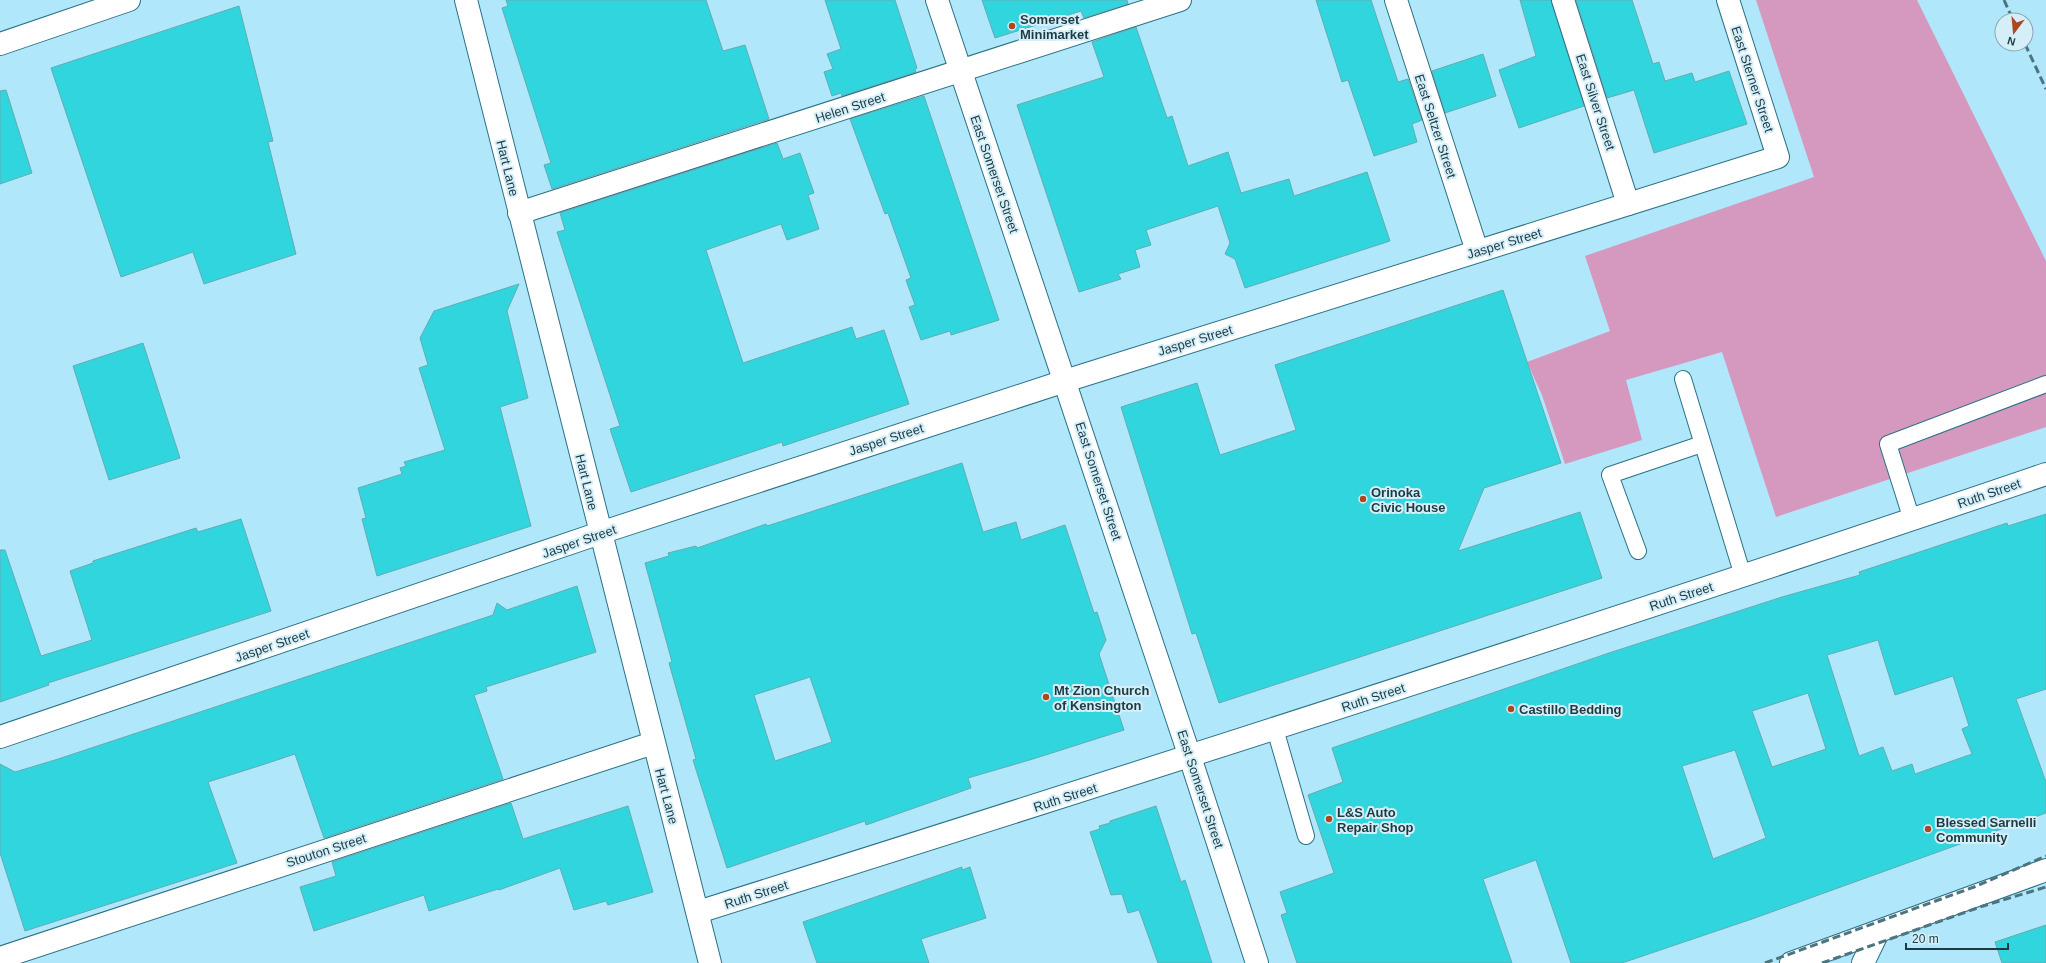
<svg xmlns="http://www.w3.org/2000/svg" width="2046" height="963" font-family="Arial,sans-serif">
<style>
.green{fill:#d599bf}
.building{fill:#31d5de;stroke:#61adb2;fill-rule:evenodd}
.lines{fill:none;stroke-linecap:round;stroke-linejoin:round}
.service-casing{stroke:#2a7186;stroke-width:18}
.minor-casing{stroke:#2a7186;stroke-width:24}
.tertiary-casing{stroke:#2a7186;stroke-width:24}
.service{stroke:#fff;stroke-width:16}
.minor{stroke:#fff;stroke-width:22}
.tertiary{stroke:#fff;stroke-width:22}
.rail{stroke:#4e7480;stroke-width:3;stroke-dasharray:8 4;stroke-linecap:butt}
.poi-dot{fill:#ad471d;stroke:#d5eff9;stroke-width:1.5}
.labels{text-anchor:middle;stroke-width:4;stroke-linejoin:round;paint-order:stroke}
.poi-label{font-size:13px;font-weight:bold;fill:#1d3a43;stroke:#d5eff9;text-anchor:start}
.street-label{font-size:13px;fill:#1d3a43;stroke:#d5eff9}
</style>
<rect width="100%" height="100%" fill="#b0e7fa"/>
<polygon class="green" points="1756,0 1917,0 2046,261 2046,427 1776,517 1722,352 1626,380 1642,440 1565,464 1542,395 1527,362 1610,331 1585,256 1814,177"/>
<g class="building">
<polygon points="506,0 706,0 723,51 745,45 769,119 552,189 544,165 551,163 502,8 508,6"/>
<polygon points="825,0 895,0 917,68 915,69 916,72 842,96 841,93 832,96 824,72 833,69 827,54 841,49"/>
<polygon points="982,0 1127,0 1128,4 1084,18 1081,11 995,38"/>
<polygon points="1316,0 1371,0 1398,82 1408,79 1422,120 1412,124 1417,142 1374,156 1348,80 1342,82"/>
<polygon points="1520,0 1551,0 1584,106 1519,128 1499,70 1536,56"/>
<polygon points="1576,0 1632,0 1653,64 1659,62 1665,81 1692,73 1695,82 1729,71 1747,124 1654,153 1634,90 1607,98"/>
<polygon points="239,6 273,141 268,142 296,254 204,284 193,252 121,277 51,68"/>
<polygon points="1136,27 1167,118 1172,116 1188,166 1228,152 1241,193 1289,179 1294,196 1367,172 1390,241 1245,288 1235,259 1225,254 1230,243 1218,206 1146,230 1151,245 1135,250 1140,267 1118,274 1121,279 1079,292 1017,105 1104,77 1092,42"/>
<polygon points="1483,54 1496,96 1445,113 1432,71"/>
<polygon points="6,90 32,173 0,184 0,91"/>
<polygon points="924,96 999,320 951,335 950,331 921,340 909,307 915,305 906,280 911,278 888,213 885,214 850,119"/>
<polygon points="777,143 783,159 800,153 814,193 808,195 819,229 787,240 781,224 706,250 743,363 852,327 856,339 884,330 909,404 783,446 782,442 631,492 610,429 620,426 557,232 565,230 560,213"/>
<polygon points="519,284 507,311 528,398 500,407 531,526 377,576 362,519 366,518 358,488 402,474 400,468 406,466 404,462 445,450 419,368 428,365 420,338 434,311"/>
<polygon points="1503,290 1561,463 1484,488 1458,551 1580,512 1602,578 1219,703 1196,633 1192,634 1121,407 1197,383 1220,455 1296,430 1275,365"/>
<polygon points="143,343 180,458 109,480 73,366"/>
<path d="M962 463 983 532 1016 522 1021 540 1065 525 1094 613 1097 612 1106 640 1099 654 1124 730 1033 759 968 778 971 788 866 825 865 821 727 868 693 760 696 759 669 663 672 662 645 563 669 556 668 553 696 546 697 548 766 524 767 526ZM810 677 832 742 775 761 754 695Z"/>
<path d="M2046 514V689L2016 699 2046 782V813L1752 919 1622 963H1571L1536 860 1483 879 1512 963H1297L1281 915 1287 913 1280 892 1334 873 1308 795 1343 782 1332 748 1609 653 1782 597 1860 575 1859 572 2007 523 2008 526ZM1878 640 1895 695 1953 676 1969 726 1962 729 1972 754 1915 774 1912 764 1892 771 1883 747 1859 756 1827 655ZM1808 693 1826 749 1772 767 1752 711ZM1735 750 1766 838 1713 859 1682 766Z"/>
<polygon points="241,519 271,611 48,683 49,685 0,702 0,550 5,550 41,656 92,640 70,571 93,563 93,561 196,528 198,532"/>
<polygon points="577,586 596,652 486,687 487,691 474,695 503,779 324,838 295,754 262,765 208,782 237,863 25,931 0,853 0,764 15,772 55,760 493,615 497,603 507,610"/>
<polygon points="511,803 523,839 628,806 653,892 608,905 606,901 574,910 560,868 499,890 498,889 429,911 424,895 314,931 300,887 336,876 332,862"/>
<polygon points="1156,806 1181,882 1185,880 1212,963 1158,963 1139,910 1128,913 1122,894 1111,895 1090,832 1100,829 1099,826 1110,823 1110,821"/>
<polygon points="962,867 962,870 970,867 986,918 921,939 929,963 817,963 803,922"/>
<polygon points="2046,925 2046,963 2002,963 1995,942"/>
</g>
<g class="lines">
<defs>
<g id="service">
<polyline points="1683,379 1743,576"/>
<polyline points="1912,520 1888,444 2046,384"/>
<polyline points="1638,551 1610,475 1702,444"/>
<polyline points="1275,729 1306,836"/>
</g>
<g id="minor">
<polyline points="466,0 710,963"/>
<polyline points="937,0 1190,757 1257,963"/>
<polyline points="1396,0 1477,251"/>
<polyline points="1563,0 1628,204"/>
<polyline points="0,44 129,0"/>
<polyline points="519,213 1180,0"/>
<polyline points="0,737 600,533 1065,381 1778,157 1728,0"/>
<path d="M698 912C1149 770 1599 626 2046 474"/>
<polyline points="0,958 653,743"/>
<polyline points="1863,963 1878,932"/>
</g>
<polyline id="tertiary" points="1791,963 2046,870"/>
</defs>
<use href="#service" class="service-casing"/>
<use href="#minor" class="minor-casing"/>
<use href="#tertiary" class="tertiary-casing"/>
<use href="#service" class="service"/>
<use href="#minor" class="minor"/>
<use href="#tertiary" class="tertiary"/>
<g class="rail">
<polyline points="2004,0 2013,20"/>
<polyline points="2025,44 2046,89"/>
<polyline points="1765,963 1974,887 2046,856"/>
<polyline points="1822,963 1983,906 2046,887"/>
</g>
</g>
<g class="poi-dot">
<circle cx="1012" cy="26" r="4"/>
<circle cx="1363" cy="499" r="4"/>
<circle cx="1046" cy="697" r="4"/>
<circle cx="1511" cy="709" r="4"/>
<circle cx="1329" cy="819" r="4"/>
<circle cx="1928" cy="829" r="4"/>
</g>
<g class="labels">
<g class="poi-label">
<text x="1020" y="24">Somerset<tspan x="1020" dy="15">Minimarket</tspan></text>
<text x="1371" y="497">Orinoka<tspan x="1371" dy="15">Civic House</tspan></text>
<text x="1054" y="695">Mt Zion Church<tspan x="1054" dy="15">of Kensington</tspan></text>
<text x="1519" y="714">Castillo Bedding</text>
<text x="1337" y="817">L&amp;S Auto<tspan x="1337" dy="15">Repair Shop</tspan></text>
<text x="1936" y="827">Blessed Sarnelli<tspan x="1936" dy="15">Community</tspan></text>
</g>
<g class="street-label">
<text transform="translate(1753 79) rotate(72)" y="5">East Sterner Street</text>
<text transform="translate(1596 102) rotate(72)" y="5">East Silver Street</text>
<text transform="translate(850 107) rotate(-18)" y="5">Helen Street</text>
<text transform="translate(1436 126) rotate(72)" y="5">East Seltzer Street</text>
<text transform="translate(508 168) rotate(76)" y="5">Hart Lane</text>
<text transform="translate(995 174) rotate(71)" y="5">East Somerset Street</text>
<text transform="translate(1504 243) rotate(-17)" y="5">Jasper Street</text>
<text transform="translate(1195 340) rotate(-17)" y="5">Jasper Street</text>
<text transform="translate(886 439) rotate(-18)" y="5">Jasper Street</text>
<text transform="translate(1099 481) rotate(72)" y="5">East Somerset Street</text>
<text transform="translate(587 482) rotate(76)" y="5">Hart Lane</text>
<text transform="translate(1989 493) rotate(-19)" y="5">Ruth Street</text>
<text transform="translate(579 541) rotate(-19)" y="5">Jasper Street</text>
<text transform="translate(1681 596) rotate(-18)" y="5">Ruth Street</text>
<text transform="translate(272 645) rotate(-19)" y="5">Jasper Street</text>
<text transform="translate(1373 697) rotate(-18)" y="5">Ruth Street</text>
<text transform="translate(1201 789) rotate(72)" y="5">East Somerset Street</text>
<text transform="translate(667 796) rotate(75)" y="5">Hart Lane</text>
<text transform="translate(1065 797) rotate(-18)" y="5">Ruth Street</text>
<text transform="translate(326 850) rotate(-18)" y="5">Stouton Street</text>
<text transform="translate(756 894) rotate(-18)" y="5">Ruth Street</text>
</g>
</g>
<g transform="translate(2014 32) rotate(196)"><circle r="19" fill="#d5eff9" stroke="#8ba7b0"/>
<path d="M0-3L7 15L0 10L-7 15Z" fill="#ad471d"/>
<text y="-6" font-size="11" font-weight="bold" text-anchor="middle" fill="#1d3a43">N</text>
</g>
<path d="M1906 943v6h102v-6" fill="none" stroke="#1d3a43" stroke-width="2"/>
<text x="1912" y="943" font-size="12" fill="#1d3a43" stroke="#d5eff9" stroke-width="3" paint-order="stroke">20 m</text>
</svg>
